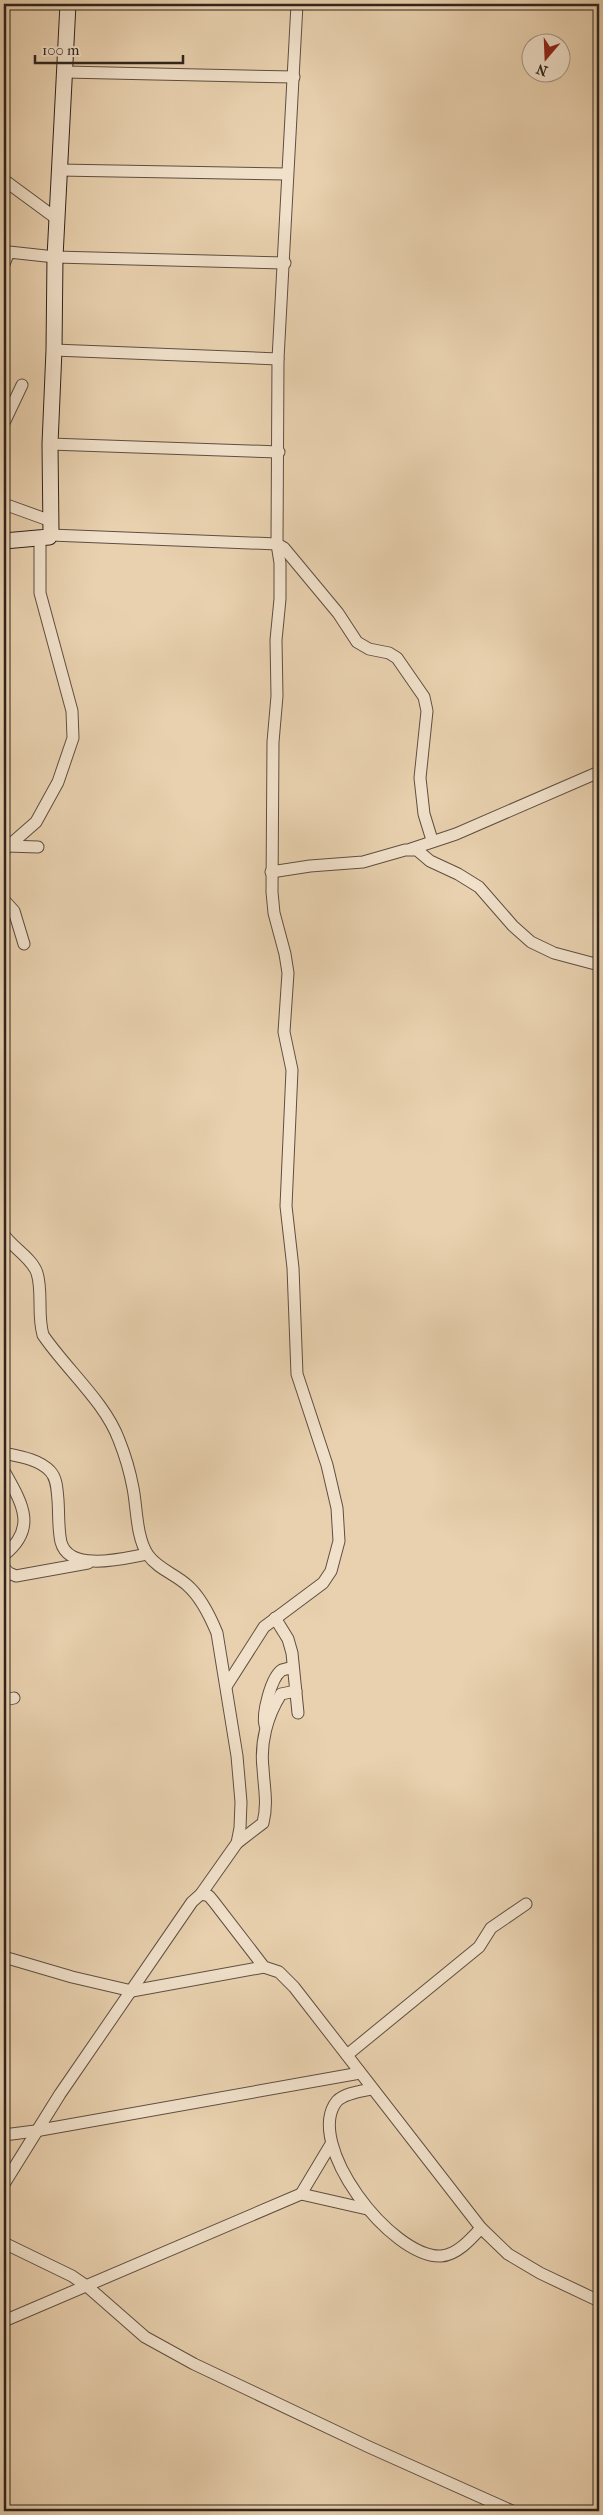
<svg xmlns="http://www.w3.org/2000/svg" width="603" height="2515" font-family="'IM FELL French Canon',serif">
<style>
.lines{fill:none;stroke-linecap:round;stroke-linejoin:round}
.street-casing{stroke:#5e4f41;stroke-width:13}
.secondary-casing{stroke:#30241c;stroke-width:17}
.street{stroke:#f1e1cb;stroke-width:11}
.secondary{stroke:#f1e1cb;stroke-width:15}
</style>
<rect width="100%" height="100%" fill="#e9d1af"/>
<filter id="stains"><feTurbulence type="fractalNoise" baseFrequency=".004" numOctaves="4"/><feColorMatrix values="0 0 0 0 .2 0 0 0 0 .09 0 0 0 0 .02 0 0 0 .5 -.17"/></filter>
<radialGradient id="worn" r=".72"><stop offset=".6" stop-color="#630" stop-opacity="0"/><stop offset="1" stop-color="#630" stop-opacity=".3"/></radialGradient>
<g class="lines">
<defs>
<g id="street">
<polyline points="65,72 294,77"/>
<polyline points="59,170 287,174"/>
<polyline points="4,180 57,219"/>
<polyline points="4,264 9,252 55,257 285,263"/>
<polyline points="54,350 278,359"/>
<polyline points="4,423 22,385"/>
<polyline points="50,444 279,452"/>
<polyline points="4,504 51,521"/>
<polyline points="51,535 277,544 284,548 338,613 357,642 369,649 389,653 397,658 424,697 427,711 420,778 424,814 432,840"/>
<polyline points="7,846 38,847"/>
<polyline points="411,849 456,834 599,772"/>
<polyline points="4,850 36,822 58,782 73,738 72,711 40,593 40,537"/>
<polyline points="271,872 310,866 363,862 405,850 417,850 430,861 458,874 479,887 513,926 531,942 554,953 599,965"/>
<polyline points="4,900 14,911 24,944"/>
<path d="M4 1235C13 1248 32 1258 37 1273 43 1292 37 1314 43 1335 66 1369 105 1402 119 1440 125 1455 130 1472 133 1488 137 1508 136 1537 148 1555 158 1569 175 1574 187 1585 201 1597 210 1616 217 1633L237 1756 241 1802 240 1828 237 1843 201 1894"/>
<path d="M4 1453C18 1456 39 1459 50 1471 57 1478 57 1490 58 1500 59 1513 58 1529 61 1542 69 1573 125 1558 147 1554"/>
<path d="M4 1471C22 1503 38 1528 4 1555"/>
<polyline points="4,1568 9,1573 16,1576 88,1563"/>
<polyline points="275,1618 288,1639 292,1653 298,1713"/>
<polyline points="227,1685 264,1627 323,1583 331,1571 339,1541 337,1508 327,1465 297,1374 293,1268 286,1206 292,1070 284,1032 288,973 285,954 274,913 272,892 273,742 277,696 276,640 280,599 280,563 277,544 278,359 297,4"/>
<polyline points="4,1700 14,1698"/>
<path d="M265 1725C262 1714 271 1677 282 1670 285 1669 290 1668 293 1668"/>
<path d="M237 1843 263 1823C268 1804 264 1787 263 1768 260 1743 267 1716 281 1694L296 1691"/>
<polyline points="4,1957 72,1977 132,1991 264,1967"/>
<polyline points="347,2055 479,1947 491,1928 526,1904"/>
<path d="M372 2089C362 2091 345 2093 337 2101 303 2143 391 2258 441 2256 457 2255 471 2239 481 2228"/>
<polyline points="4,2135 35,2131 360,2073"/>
<polyline points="4,2184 60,2094 192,1902 201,1894 209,1896 214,1902 264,1967 279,1972 294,1987 481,2228 508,2254 540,2273 599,2301"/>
<polyline points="301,2194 331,2144"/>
<polyline points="4,2243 72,2276 88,2287 145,2337 194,2364 369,2447 512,2511"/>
<polyline points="4,2321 301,2194 367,2209"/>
</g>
<polyline id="secondary" points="4,541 49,537 51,532 50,444 54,350 55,257 68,4"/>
</defs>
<use href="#street" class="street-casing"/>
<use href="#secondary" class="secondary-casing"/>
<use href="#street" class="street"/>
<use href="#secondary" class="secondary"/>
</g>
<rect width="603" height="2515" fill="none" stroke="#e9d1af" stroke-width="20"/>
<rect x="5" y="5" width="593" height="2505" fill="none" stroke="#30241c" stroke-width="2.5"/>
<rect x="10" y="10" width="583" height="2495" fill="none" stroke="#30241c"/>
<g transform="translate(546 58) rotate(199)"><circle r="24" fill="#f1e1cb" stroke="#a49585"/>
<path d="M0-4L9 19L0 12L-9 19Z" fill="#8f2418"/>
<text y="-8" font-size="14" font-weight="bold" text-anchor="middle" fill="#30241c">N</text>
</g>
<path d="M35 55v8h148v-8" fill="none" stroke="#30241c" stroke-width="2.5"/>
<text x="42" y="55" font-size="15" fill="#30241c" stroke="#f1e1cb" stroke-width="4" paint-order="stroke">100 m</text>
<rect width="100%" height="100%" filter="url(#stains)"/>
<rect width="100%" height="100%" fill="url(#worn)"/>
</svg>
